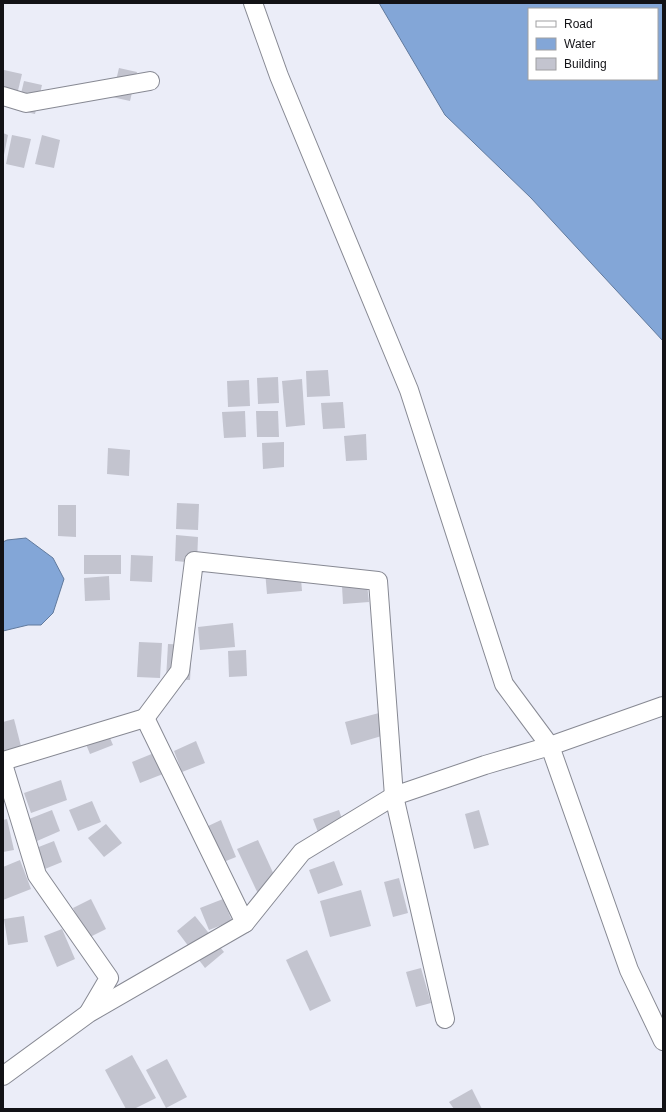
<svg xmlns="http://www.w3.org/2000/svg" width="666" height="1112" font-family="Arial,sans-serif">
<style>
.water{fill:#83a6d7;stroke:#617a9d;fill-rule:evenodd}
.building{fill:#c3c4cf}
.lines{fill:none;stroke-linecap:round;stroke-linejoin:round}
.street-casing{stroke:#878993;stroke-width:20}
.street{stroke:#fff;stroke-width:18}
</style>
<rect width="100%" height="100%" fill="#ebedf8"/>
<g class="water">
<path d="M379 3H663V341L531 198 445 115ZM529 9H657V79H529Z"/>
<polygon points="26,538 53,558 64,579 53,613 41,625 28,625 3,631 3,542 7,540"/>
</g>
<g class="building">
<polygon points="119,68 137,72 130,101 112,97"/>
<polygon points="4,70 22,74 15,103 3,100"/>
<polygon points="24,81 42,85 35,114 17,110"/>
<polygon points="3,133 8,135 4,155 3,155"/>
<polygon points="12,135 31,139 24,168 6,164"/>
<polygon points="42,135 60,140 54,168 35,164"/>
<polygon points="328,370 330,396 307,397 306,371"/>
<polygon points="278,377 279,403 258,404 257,378"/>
<polygon points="302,379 305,425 286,427 282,381"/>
<polygon points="249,380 250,406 228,407 227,381"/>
<polygon points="343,402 345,428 323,429 321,403"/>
<polygon points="245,411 246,437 224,438 222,412"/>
<polygon points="256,411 278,411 279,437 257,437"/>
<polygon points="366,434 367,460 346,461 344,436"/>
<polygon points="284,442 284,467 263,469 262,443"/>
<polygon points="108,448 130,450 129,476 107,474"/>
<polygon points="177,503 199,504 198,530 176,529"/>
<polygon points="58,505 76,505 76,537 58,536"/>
<polygon points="176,535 198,537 197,563 175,561"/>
<rect x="84" y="555" width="37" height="19"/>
<polygon points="131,555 153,556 152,582 130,581"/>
<polygon points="300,567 302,591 267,594 265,571"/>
<polygon points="109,576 110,600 85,601 84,578"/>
<polygon points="367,584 369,602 343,604 342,586"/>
<polygon points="233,623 235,647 200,650 198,627"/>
<polygon points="139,642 162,643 160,678 137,677"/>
<polygon points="168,644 192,645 190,680 166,679"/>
<polygon points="246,650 247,676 229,677 228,651"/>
<polygon points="379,713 385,735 351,745 345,722"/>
<polygon points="14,719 24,758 3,763 3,722"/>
<polygon points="104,724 113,745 90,754 81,732"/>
<polygon points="196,741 205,763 182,772 174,751"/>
<polygon points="154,753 163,774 140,783 132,762"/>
<polygon points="61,780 67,800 31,813 24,793"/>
<polygon points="92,801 101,822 78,831 69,810"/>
<polygon points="52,810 60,831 37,841 29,819"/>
<polygon points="339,810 347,834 322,843 313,819"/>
<polygon points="479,810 489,845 474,849 465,814"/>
<polygon points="7,819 14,850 3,852 3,820"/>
<polygon points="221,820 236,857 221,863 206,827"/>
<polygon points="106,824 122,843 104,857 88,838"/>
<polygon points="258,840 281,890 261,900 237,849"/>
<polygon points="54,841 62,862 40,871 31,850"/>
<polygon points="20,860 31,889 3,900 3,867"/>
<polygon points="334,861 343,885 318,894 309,870"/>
<polygon points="399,878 408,913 393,917 384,882"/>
<polygon points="361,890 371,926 330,937 320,901"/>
<polygon points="91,899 106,929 88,938 73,908"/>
<polygon points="223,899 232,921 209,930 200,908"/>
<polygon points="24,916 28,942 8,945 4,919"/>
<polygon points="195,916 224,952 205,968 177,931"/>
<polygon points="62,929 75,959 57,967 44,936"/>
<polygon points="307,950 331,1001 310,1011 286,960"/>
<polygon points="421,968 431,1003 416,1007 406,972"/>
<polygon points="132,1055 156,1098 134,1109 126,1109 105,1070"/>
<polygon points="167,1059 187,1097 166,1108 146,1070"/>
<polygon points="472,1089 482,1109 454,1109 449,1102"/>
</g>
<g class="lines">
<defs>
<g id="street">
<polyline points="253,3 279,76 409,390 504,684 550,746 663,706"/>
<polyline points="3,96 26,103 150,81"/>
<polyline points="145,718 180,671 194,561 378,581 394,796 445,1019"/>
<polyline points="3,761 145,718 245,923"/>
<polyline points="3,764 37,875 109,978 89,1012"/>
<polyline points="3,1076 89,1013 245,923 302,852 394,796 485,765 550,746 629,970 663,1041"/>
</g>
</defs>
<use href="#street" class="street-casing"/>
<use href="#street" class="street"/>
</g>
<rect width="666" height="1112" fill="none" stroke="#121216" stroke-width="8"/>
<rect x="528" y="8" width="130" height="72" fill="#ffffff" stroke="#a0a0a2"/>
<rect x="536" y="21" width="20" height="6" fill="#ffffff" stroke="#a0a0a2"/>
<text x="564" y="28" font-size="12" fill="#121216">Road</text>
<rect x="536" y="38" width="20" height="12" fill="#83a6d7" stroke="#a0a0a2"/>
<text x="564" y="48" font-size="12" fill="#121216">Water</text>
<rect x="536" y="58" width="20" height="12" fill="#c3c4cf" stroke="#a0a0a2"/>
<text x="564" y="68" font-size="12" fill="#121216">Building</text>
</svg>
